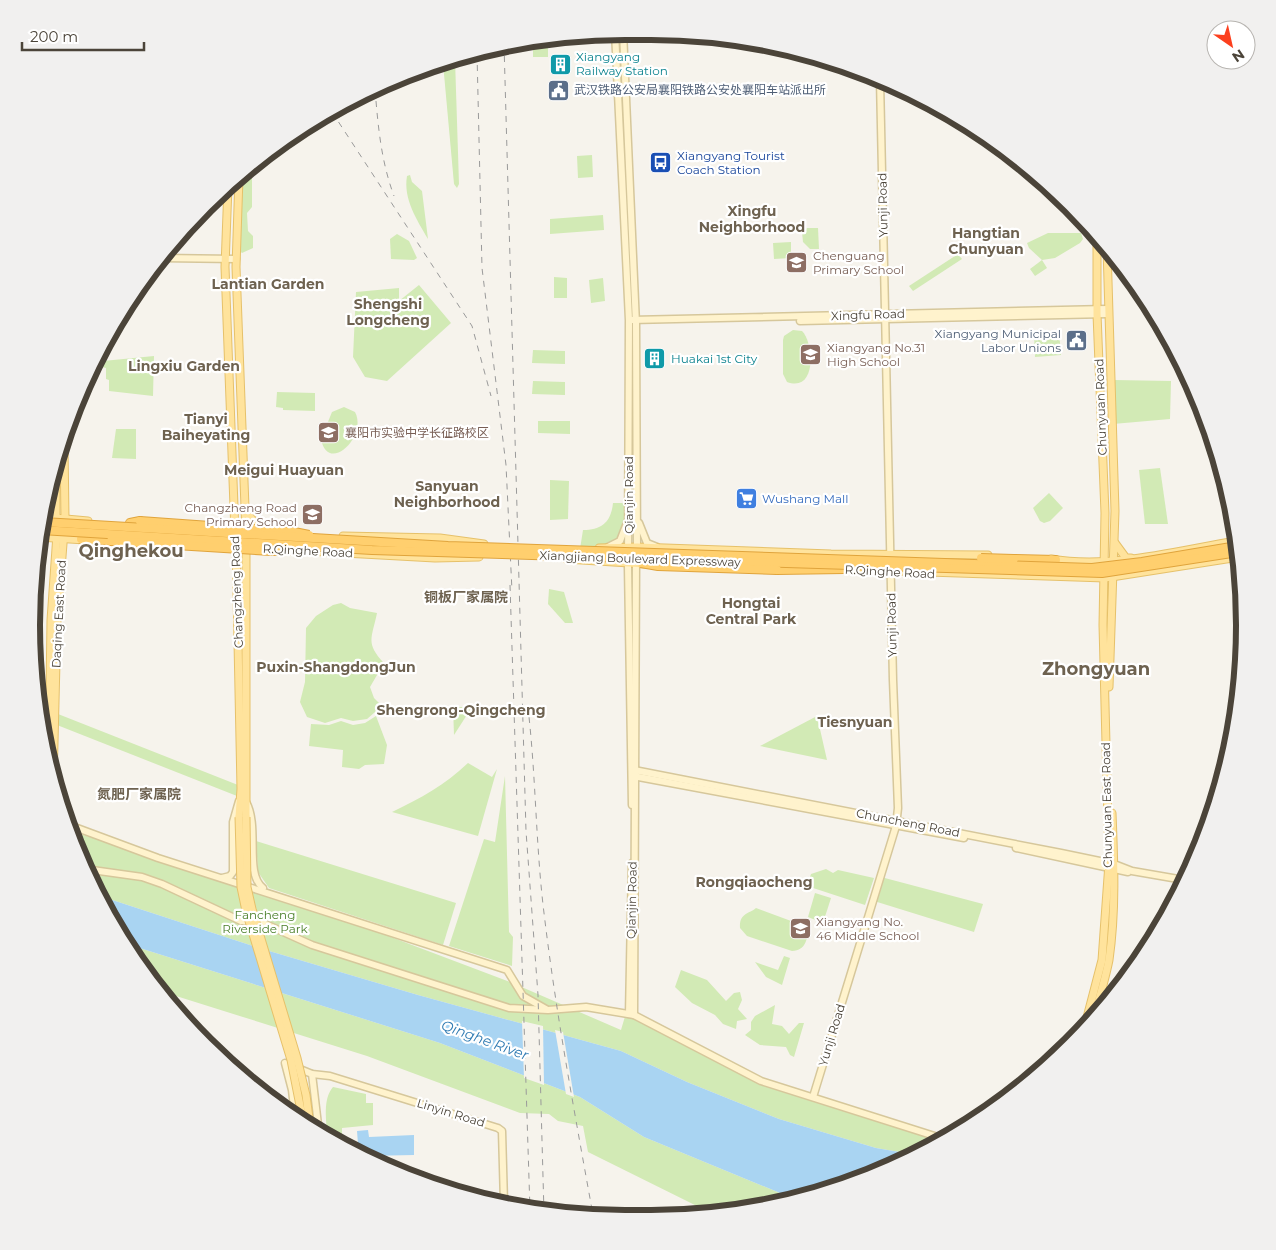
<svg xmlns="http://www.w3.org/2000/svg" width="1276" height="1250" font-family="Montserrat,'Noto Sans SC',sans-serif">
<style>
.green{fill:#d2eab5}
.water{fill:#a9d4f2}
.pier{fill:#f6f3ec}
.lines{fill:none;stroke-linecap:round;stroke-linejoin:round}
.secondary-casing{stroke:#d6c79b;stroke-width:9}
.primary-casing{stroke:#e6c16a;stroke-width:9}
.highway-casing{stroke:#e0a43c;stroke-width:10}
.secondary{stroke:#fff3cd;stroke-width:6}
.primary{stroke:#ffe39c;stroke-width:7}
.highway{stroke:#ffcf6e;stroke-width:8}
.rail{stroke:#9a9a9a;stroke-width:1;stroke-dasharray:6 6;stroke-linecap:butt}
.primary-bridge-casing{stroke:#e6c16a;stroke-width:9;stroke-linecap:butt}
.highway-bridge-casing{stroke:#e0a43c;stroke-width:10;stroke-linecap:butt}
.primary-bridge{stroke:#ffe39c;stroke-width:7}
.highway-bridge{stroke:#ffcf6e;stroke-width:8}
.labels{text-anchor:middle;stroke-width:4.5;stroke-linejoin:round;paint-order:stroke}
.culture-label{font-size:12px;fill:#0d838f;stroke:#fff;text-anchor:start}
.service-label{font-size:12px;fill:#4e5e75;stroke:#fff;text-anchor:start}
.transit-label{font-size:12px;fill:#164399;stroke:#fff;text-anchor:start}
.street-label{font-size:12px;fill:#4b4439;stroke:#fff}
.education-label{font-size:12px;fill:#785e54;stroke:#fff;text-anchor:start}
.shop-label{font-size:12px;fill:#366cbe;stroke:#fff;text-anchor:start}
.park-label{font-size:12px;fill:#4a7f2a;stroke:#fff}
.neighbourhood-label{font-size:14px;font-weight:bold;fill:#6e6250;stroke:#fff}
.water-label{font-size:14px;font-style:italic;fill:#2e7ab2;stroke:#fff}
.district-label{font-size:18px;font-weight:bold;fill:#6e6250;stroke:#fff}
.rim{fill:none;stroke:#4b4439;stroke-width:6}
</style>
<rect width="100%" height="100%" fill="#f6f3ec"/>
<g class="green">
<polygon points="548,39 548,57 533,57 533,40"/>
<polygon points="455,59 459,184 457,188 454,184 443,63"/>
<polygon points="592,155 593,177 578,178 577,156"/>
<polygon points="252,167 252,207 247,213 248,231 253,236 253,248 242,253 239,250 242,175"/>
<path d="M410 175 412 182 422 191 428 239C417 220 403 199 407 176Z"/>
<polygon points="603,215 604,230 550,234 550,219"/>
<polygon points="807,228 818,228 819,249 810,249 803,242 802,232"/>
<polygon points="1048,233 1081,233 1083,239 1080,243 1055,258 1042,260 1047,268 1035,276 1030,269 1042,260 1029,248 1027,243"/>
<polygon points="397,234 409,241 417,258 414,260 391,259 390,239"/>
<polygon points="791,242 791,258 774,259 773,243"/>
<polygon points="958,254 962,259 913,291 909,286"/>
<polygon points="554,277 567,278 567,298 554,298"/>
<polygon points="603,278 605,301 591,303 589,280"/>
<polygon points="419,285 451,323 387,381 365,377 353,357 356,292 399,288 399,301"/>
<path d="M793 330 802 331C814 343 817 393 787 382L783 374V340L784 336Z"/>
<polygon points="1059,331 1061,355 1035,357 1034,332"/>
<polygon points="533,350 565,351 565,364 532,363"/>
<polygon points="154,356 153,396 109,391 109,380 106,379 106,368 102,367 103,361"/>
<polygon points="1114,380 1171,381 1170,419 1113,424"/>
<polygon points="533,381 565,382 565,395 532,394"/>
<polygon points="277,392 315,393 315,411 283,410 283,408 276,407"/>
<path d="M344 407 355 412C368 436 328 475 321 439L332 412Z"/>
<polygon points="538,421 570,421 570,434 538,433"/>
<polygon points="116,429 136,429 136,459 112,458"/>
<polygon points="1160,468 1168,524 1145,524 1139,470"/>
<polygon points="550,480 569,481 568,519 550,520"/>
<polygon points="1049,493 1063,508 1050,521 1044,523 1040,521 1033,508"/>
<path d="M613 503H629C629 516 628 541 613 546 604 549 590 548 580 549L583 530C602 530 611 522 613 503Z"/>
<polygon points="549,589 564,592 573,623 565,623 548,604"/>
<path d="M341 603 350 608 377 613C372 638 365 643 384 663L370 687 374 698 382 706 367 719 353 721 341 718 325 723 307 717 300 702 305 682 306 628 316 616 333 605Z"/>
<polygon points="453,707 472,707 454,735"/>
<polygon points="58,714 238,785 237,796 57,725"/>
<polygon points="376,716 387,745 384,764 365,765 359,769 342,767 343,750 309,746 311,724 329,725 341,721 353,725 365,723"/>
<polygon points="817,716 827,760 760,746"/>
<path d="M468 763 492 777 497 769 478 836 392 812C421 798 445 785 468 763Z"/>
<polygon points="505,776 509,932 513,937 512,966 449,946 484,839 495,842"/>
<polygon points="71,831 338,917 510,982 621,1030 626,1013 761,1081 944,1139 917,1155 876,1148 779,1119 687,1082 621,1051 418,995 259,948 97,895"/>
<polygon points="256,841 456,903 443,945 269,888 258,872"/>
<polygon points="826,869 833,873 838,870 874,878 865,905 807,886 811,874"/>
<polygon points="881,877 983,904 974,932 874,901"/>
<polygon points="815,893 831,898 823,923 808,917"/>
<path d="M756 908 810 928C806 939 807 950 792 951L747 936 740 928C739 913 749 914 756 908Z"/>
<polygon points="127,944 440,1043 580,1097 644,1137 797,1200 713,1214 588,1152 583,1126 558,1121 549,1114 520,1113 367,1056 157,990"/>
<polygon points="784,956 790,958 782,985 766,977 755,962 778,970"/>
<polygon points="681,970 707,980 726,1001 734,993 740,992 742,1000 738,1009 747,1019 737,1021 736,1029 723,1024 715,1015 692,1003 675,987"/>
<polygon points="775,1005 772,1024 782,1026 789,1034 799,1023 804,1023 794,1057 790,1055 786,1047 760,1045 745,1035 751,1030 751,1022 755,1016"/>
<path d="M333 1087 366 1094V1103H373V1125L342 1128V1136L327 1137C327 1121 322 1100 333 1087Z"/>
</g>
<g class="water">
<polygon points="97,895 259,948 418,995 621,1051 687,1082 779,1119 876,1148 917,1155 797,1200 644,1137 580,1097 440,1043 127,944"/>
<polygon points="368,1130 369,1137 414,1135 414,1155 366,1156 349,1149 349,1144 358,1144 357,1131"/>
</g>
<g class="pier">
<polygon points="522,1021 543,1026 544,1085 524,1078"/>
<polygon points="555,1030 563,1032 574,1097 566,1094"/>
</g>
<g class="lines">
<defs>
<g id="secondary">
<polyline points="623,31 636,324 637,550"/>
<polyline points="615,32 629,320 628,567 632,805"/>
<polyline points="162,258 236,259"/>
<polyline points="631,320 1107,309"/>
<polyline points="800,321 1108,314"/>
<polyline points="639,523 647,543 657,547"/>
<polyline points="608,547 620,541 627,523"/>
<polyline points="634,770 1061,853 1114,864 1132,871 1184,880"/>
<polyline points="633,776 964,838"/>
<path d="M246 802C260 827 244 873 263 888"/>
<polyline points="69,825 158,858 507,970 523,996 546,1009"/>
<polyline points="1016,848 1128,872"/>
<polyline points="85,869 142,877 162,884 241,921 261,922 312,945 509,1008 548,1010 586,1007 634,1015 761,1081 944,1139"/>
<polyline points="222,878 230,876 233,872 233,822 239,801"/>
<polyline points="629,1014 632,863"/>
<polyline points="634,1015 636,560"/>
<polyline points="312,1074 319,1133"/>
<polyline points="813,1097 896,826 898,808 893,680 880,80"/>
<polyline points="295,1116 292,1090 285,1063 312,1074 330,1076 498,1128 502,1131 504,1203"/>
</g>
<g id="primary">
<polyline points="239,177 236,267 246,534"/>
<polyline points="228,186 225,267 235,533"/>
<polyline points="1107,248 1115,511 1109,687"/>
<polyline points="56,475 56,521"/>
<polyline points="246,512 261,530"/>
<polyline points="44,517 88,521"/>
<polyline points="343,536 440,538 484,544"/>
<polyline points="39,537 85,540"/>
<polyline points="1115,543 1126,558 1131,558"/>
<polyline points="236,544 241,789 239,817"/>
<polyline points="599,548 637,547 831,554 988,555"/>
<polyline points="290,550 435,558 479,557"/>
<polyline points="566,559 645,564"/>
<path d="M1051 559C1112 569 1176 551 1236 541"/>
<polyline points="838,569 1105,578 1239,557"/>
<polyline points="49,763 51,620 57,534"/>
<polyline points="53,783 57,621 65,518 64,445"/>
<polyline points="246,817 246,545"/>
<path d="M1093 1020C1099 1000 1105 980 1109 960 1116 911 1114 862 1112 813"/>
<polyline points="1084,1029 1102,960 1109,863 1103,625 1105,513 1097,314 1097,236"/>
</g>
<g id="highway">
<polyline points="130,523 140,521"/>
<polyline points="81,539 111,541"/>
<polyline points="1014,559 1056,560"/>
<polyline points="777,570 844,569"/>
</g>
</defs>
<use href="#secondary" class="secondary-casing"/>
<use href="#primary" class="primary-casing"/>
<use href="#highway" class="highway-casing"/>
<use href="#secondary" class="secondary"/>
<use href="#primary" class="primary"/>
<use href="#highway" class="highway"/>
<g class="rail">
<polyline points="504,44 526,831 538,995 544,1213"/>
<polyline points="477,53 482,268 506,465 512,591"/>
<path d="M375 89C378 126 381 161 394 196"/>
<polyline points="332,112 472,326 491,396"/>
<polyline points="510,585 530,1210"/>
<path d="M529 717C536 782 536 848 544 913 556 1014 575 1115 593 1215"/>
</g>
<defs>
<g id="primary-bridge">
<polyline points="239,817 241,887 246,911 291,1060 303,1121"/>
<polyline points="246,817 247,887 252,909 297,1058 306,1095 310,1126"/>
</g>
<g id="highway-bridge">
<polyline points="140,521 294,532 309,535"/>
<polyline points="43,522 448,546 1092,568 1142,562 1237,546"/>
<polyline points="41,530 372,550 1102,573 1238,552"/>
<polyline points="111,541 272,551 296,550"/>
<polyline points="981,558 1014,559"/>
<polyline points="641,563 658,566 777,570"/>
</g>
</defs>
<use href="#primary-bridge" class="primary-bridge-casing"/>
<use href="#highway-bridge" class="highway-bridge-casing"/>
<use href="#primary-bridge" class="primary-bridge"/>
<use href="#highway-bridge" class="highway-bridge"/>
</g>
<defs>
<symbol id="building-square" viewBox="-11 -11 22 22"><rect x="-9" y="-9" width="18" height="18" rx="4" fill="#0f9aa8" stroke="#fff"/><path d="M-4-6H4V6H1V3H-1V6H-4ZM-2.5-4.3h1.7v1.8h-1.7ZM.8-4.3h1.7v1.8H.8ZM-2.5-1h1.7V.8h-1.7ZM.8-1h1.7V.8H.8Z" fill="#fff"/></symbol>
<symbol id="civic-square" viewBox="-11 -11 22 22"><rect x="-9" y="-9" width="18" height="18" rx="4" fill="#5c6f8a" stroke="#fff"/><path d="M-.6-6.5H3V-4.5H.6V-3L4-1V1h2V6H-6V1h2V-1L-.6-3ZM-1.2 2.5V6h2.4V2.5Z" fill="#fff"/></symbol>
<symbol id="bus-square" viewBox="-11 -11 22 22"><rect x="-9" y="-9" width="18" height="18" rx="4" fill="#1a4fb4" stroke="#fff"/><path d="M-5-6H5V4H4V6H2V4H-2V6H-4V4H-5ZM-3.5-4V0h7V-4ZM-3.5 1.2v1.5H-2V1.2ZM2 1.2v1.5H3.5V1.2Z" fill="#fff"/></symbol>
<symbol id="school-square" viewBox="-11 -11 22 22"><rect x="-9" y="-9" width="18" height="18" rx="4" fill="#8d6e63" stroke="#fff"/><path d="M0-5L7-2L0 1L-7-2ZM-4 1L0 2.5L4 1V4Q0 6-4 4Z" fill="#fff"/></symbol>
<symbol id="supermarket-square" viewBox="-11 -11 22 22"><rect x="-9" y="-9" width="18" height="18" rx="4" fill="#3f7fe0" stroke="#fff"/><path d="M-6-5.5h2.5l.6 2H6L4.5 2H-2.5L-4.4-4H-6ZM-1.5 3.2a1.3 1.3 0 1 0 .1 0ZM3 3.2a1.3 1.3 0 1 0 .1 0Z" fill="#fff"/></symbol>
</defs>
<g fill-rule="evenodd">
<use href="#building-square" x="548" y="52" width="25" height="25"/>
<use href="#civic-square" x="546" y="78" width="25" height="25"/>
<use href="#bus-square" x="648" y="150" width="25" height="25"/>
<use href="#school-square" x="784" y="250" width="25" height="25"/>
<use href="#civic-square" x="1064" y="328" width="25" height="25"/>
<use href="#school-square" x="798" y="342" width="25" height="25"/>
<use href="#building-square" x="642" y="346" width="25" height="25"/>
<use href="#school-square" x="316" y="420" width="25" height="25"/>
<use href="#supermarket-square" x="734" y="486" width="25" height="25"/>
<use href="#school-square" x="300" y="502" width="25" height="25"/>
<use href="#school-square" x="788" y="916" width="25" height="25"/>
</g>
<g class="labels">
<g class="culture-label">
<text x="576" y="61">Xiangyang<tspan x="576" dy="14">Railway Station</tspan></text>
<text x="671" y="363">Huakai 1st City</text>
</g>
<g class="service-label">
<text x="574" y="94">武汉铁路公安局襄阳铁路公安处襄阳车站派出所</text>
<text x="1061" y="338" text-anchor="end">Xiangyang Municipal<tspan x="1061" dy="14">Labor Unions</tspan></text>
</g>
<g class="transit-label">
<text x="677" y="160">Xiangyang Tourist<tspan x="677" dy="14">Coach Station</tspan></text>
</g>
<g class="street-label">
<text transform="translate(883 205) rotate(-91)" y="4">Yunji Road</text>
<text transform="translate(868 315) rotate(-2)" y="4">Xingfu Road</text>
<text transform="translate(1101 407) rotate(-92)" y="4">Chunyuan Road</text>
<text transform="translate(629 495) rotate(-90)" y="4">Qianjin Road</text>
<text transform="translate(308 551) rotate(3)" y="4">R.Qinghe Road</text>
<text transform="translate(640 559) rotate(2)" y="4">Xiangjiang Boulevard Expressway</text>
<text transform="translate(890 572) rotate(3)" y="4">R.Qinghe Road</text>
<text transform="translate(237 592) rotate(-92)" y="4">Changzheng Road</text>
<text transform="translate(59 614) rotate(-87)" y="4">Daqing East Road</text>
<text transform="translate(892 625) rotate(-91)" y="4">Yunji Road</text>
<text transform="translate(1107 805) rotate(-91)" y="4">Chunyuan East Road</text>
<text transform="translate(908 823) rotate(11)" y="4">Chuncheng Road</text>
<text transform="translate(632 900) rotate(-89)" y="4">Qianjin Road</text>
<text transform="translate(832 1035) rotate(-73)" y="4">Yunji Road</text>
<text transform="translate(451 1113) rotate(17)" y="4">Linyin Road</text>
</g>
<g class="education-label">
<text x="813" y="260">Chenguang<tspan x="813" dy="14">Primary School</tspan></text>
<text x="827" y="352">Xiangyang No.31<tspan x="827" dy="14">High School</tspan></text>
<text x="345" y="437">襄阳市实验中学长征路校区</text>
<text x="297" y="512" text-anchor="end">Changzheng Road<tspan x="297" dy="14">Primary School</tspan></text>
<text x="816" y="926">Xiangyang No.<tspan x="816" dy="14">46 Middle School</tspan></text>
</g>
<g class="shop-label">
<text x="762" y="503">Wushang Mall</text>
</g>
<g class="park-label">
<text x="265" y="919">Fancheng<tspan x="265" dy="14">Riverside Park</tspan></text>
</g>
<g class="neighbourhood-label">
<text x="752" y="216">Xingfu<tspan x="752" dy="16">Neighborhood</tspan></text>
<text x="986" y="238">Hangtian<tspan x="986" dy="16">Chunyuan</tspan></text>
<text x="268" y="289">Lantian Garden</text>
<text x="388" y="309">Shengshi<tspan x="388" dy="16">Longcheng</tspan></text>
<text x="184" y="371">Lingxiu Garden</text>
<text x="206" y="424">Tianyi<tspan x="206" dy="16">Baiheyating</tspan></text>
<text x="284" y="475">Meigui Huayuan</text>
<text x="447" y="491">Sanyuan<tspan x="447" dy="16">Neighborhood</tspan></text>
<text x="466" y="602">铜板厂家属院</text>
<text x="751" y="608">Hongtai<tspan x="751" dy="16">Central Park</tspan></text>
<text x="336" y="672">Puxin-ShangdongJun</text>
<text x="461" y="715">Shengrong-Qingcheng</text>
<text x="855" y="727">Tiesnyuan</text>
<text x="139" y="799">氮肥厂家属院</text>
<text x="754" y="887">Rongqiaocheng</text>
</g>
<g class="water-label">
<text transform="translate(485 1040) rotate(20)" y="5">Qinghe River</text>
</g>
<g class="district-label">
<text x="131" y="557">Qinghekou</text>
<text x="1096" y="675">Zhongyuan</text>
</g>
</g>
<path d="M0 0H1276V1250H0ZM625 40H651A585 585 0 0 1 1236 625V625A585 585 0 0 1 651 1210H625A585 585 0 0 1 40 625V625A585 585 0 0 1 625 40Z" fill="#f1f0ef" fill-rule="evenodd"/>
<path class="rim" d="M625 40H651A585 585 0 0 1 1236 625V625A585 585 0 0 1 651 1210H625A585 585 0 0 1 40 625V625A585 585 0 0 1 625 40Z"/>
<g transform="translate(1231 45) rotate(146)"><circle r="24" fill="#ffffff" stroke="#b7b4b0"/>
<path d="M0-4L9 19L0 12L-9 19Z" fill="#fc3f1d"/>
<text y="-8" font-size="14" font-weight="bold" text-anchor="middle" fill="#4b4439">N</text>
</g>
<path d="M22 42v8h122v-8" fill="none" stroke="#4b4439" stroke-width="2.5"/>
<text x="30" y="42" font-size="15" fill="#4b4439" stroke="#ffffff" stroke-width="4" paint-order="stroke">200 m</text>
</svg>
